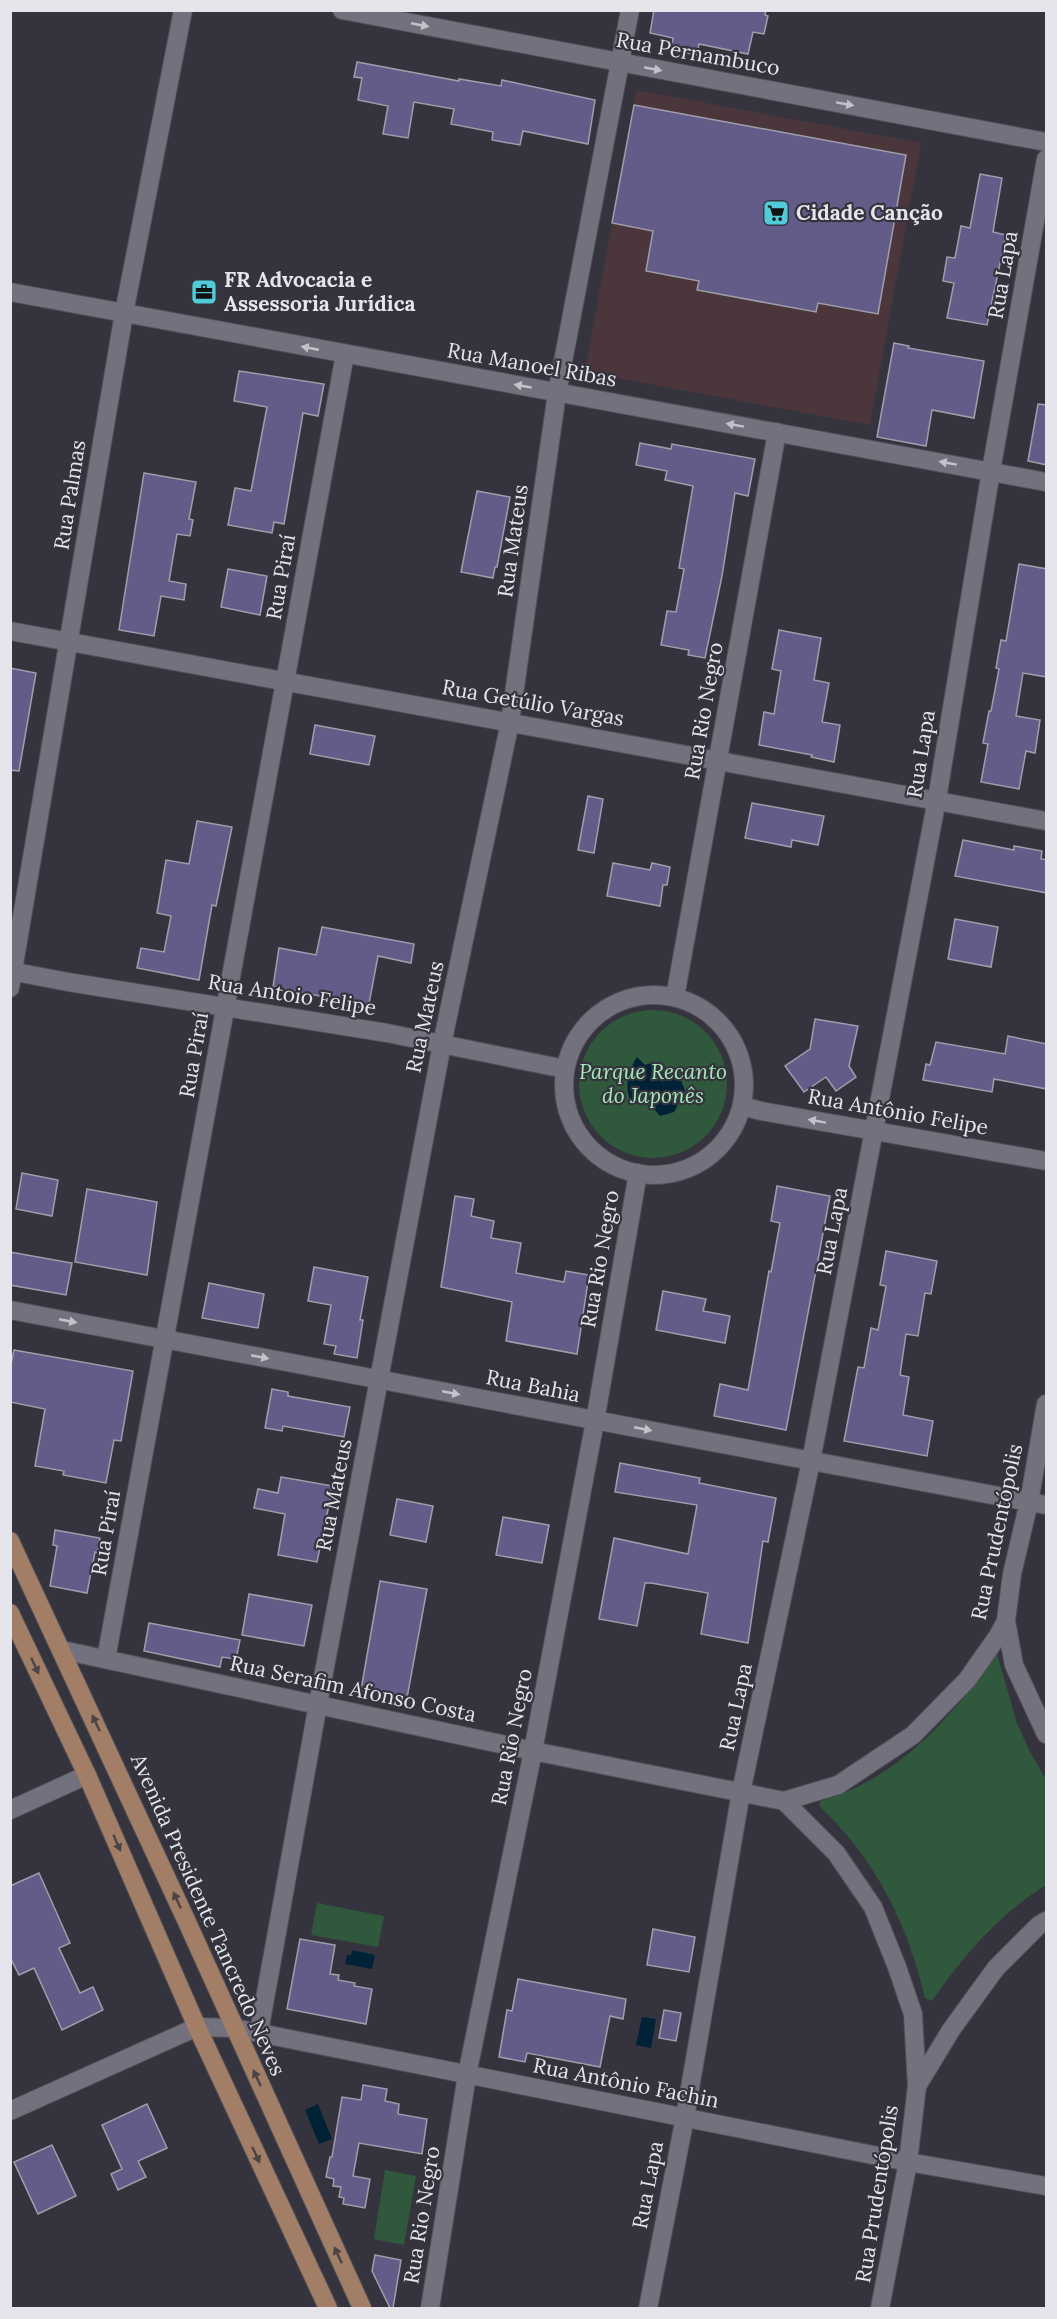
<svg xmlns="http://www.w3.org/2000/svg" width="1057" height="2319" font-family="Lora,serif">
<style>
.commercial{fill:#4b373b}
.green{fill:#30583c}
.water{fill:#002237}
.building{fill:#645c88;stroke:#9f9eab;stroke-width:1.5}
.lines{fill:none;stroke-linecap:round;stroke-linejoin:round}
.minor-casing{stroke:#515058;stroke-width:20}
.major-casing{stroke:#515058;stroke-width:20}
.minor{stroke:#73717d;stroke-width:18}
.major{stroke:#a27e67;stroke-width:18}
.oneway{fill:#c3c2ca}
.oneway2{fill:#4b4346}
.labels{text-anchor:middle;stroke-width:4.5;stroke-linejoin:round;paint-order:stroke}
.street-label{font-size:21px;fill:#e5e5eb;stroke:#35343e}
.poi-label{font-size:21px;font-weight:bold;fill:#e5e5eb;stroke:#35343e;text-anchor:start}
.park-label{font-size:21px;font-style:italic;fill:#a3eab7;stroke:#35343e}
</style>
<rect width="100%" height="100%" fill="#35343e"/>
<polygon class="commercial" points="636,90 921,143 870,425 585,372"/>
<g class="green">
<circle cx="653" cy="1084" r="74"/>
<path d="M997 1654 1017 1723 1029 1750 1046 1780V1885C999 1914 963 1956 932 2001L925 1998C909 1927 876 1860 823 1810L819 1805 820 1801C897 1780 952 1717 997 1654Z"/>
<polygon points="317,1903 384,1916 378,1947 311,1935"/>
<polygon points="385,2170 416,2176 404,2245 374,2239"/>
</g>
<g class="water">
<path d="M637 1057 645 1065 654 1062 678 1072 685 1091 674 1112 660 1116 648 1102 632 1104C624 1088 627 1072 637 1057Z"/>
<polygon points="352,1950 375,1955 372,1969 345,1964 347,1955 351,1955"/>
<polygon points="642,2017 656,2019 651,2048 636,2045"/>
<polygon points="318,2104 332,2139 319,2144 305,2110"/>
</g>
<g class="building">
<polygon points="654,10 766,10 765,15 768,16 764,34 753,32 748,54 699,44 697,55 671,50 673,38 650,33"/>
<polygon points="357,62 459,81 459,79 501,86 502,80 595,100 588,144 523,131 520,145 492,140 493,132 451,124 454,109 414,102 408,138 383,134 388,106 358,100 362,78 354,77"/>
<polygon points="634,105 906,155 878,314 818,303 816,312 697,290 699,281 646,271 653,231 612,223"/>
<polygon points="980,174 1002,178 993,232 1006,235 987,325 947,318 954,283 943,281 947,257 955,258 961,226 970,228"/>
<polygon points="894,343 909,346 908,348 984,361 974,418 932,410 926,446 877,437"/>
<polygon points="239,371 324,384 318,416 303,413 284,524 274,522 272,533 228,525 235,488 251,491 267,407 234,401"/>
<polygon points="1038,404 1047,405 1047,465 1028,461"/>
<polygon points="640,443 671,449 672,444 755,459 748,496 735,493 722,576 705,658 688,655 689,650 661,645 667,611 676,612 684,569 679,568 693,486 665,480 667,471 636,465"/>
<polygon points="144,473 196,482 189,519 193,520 190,536 177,534 169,581 186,584 184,600 161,596 154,636 119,630"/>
<polygon points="477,491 510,497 497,567 495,567 493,578 461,572"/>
<polygon points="1019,564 1047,569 1047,677 1023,673 1016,716 1040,720 1035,753 1026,751 1019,789 981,782 988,744 983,743 989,711 991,711 999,669 996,668 1001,640 1006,641"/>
<polygon points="228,569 267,576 260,615 221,607"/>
<polygon points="779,630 821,638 814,680 829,683 822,722 840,725 834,762 811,757 812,755 759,745 764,712 774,714 781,671 772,669"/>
<polygon points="10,668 36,673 19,771 10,770"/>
<polygon points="315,725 375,736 369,765 310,754"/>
<polygon points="588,796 603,799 594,853 578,850"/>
<polygon points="752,803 824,816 818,845 792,840 791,847 745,838"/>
<polygon points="197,821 232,827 216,906 212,905 199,980 137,968 141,948 164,952 171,916 157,913 166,860 189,864"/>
<polygon points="963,840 1014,850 1014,846 1042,851 1041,859 1047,860 1047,893 955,876"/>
<polygon points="613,863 650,870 652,863 670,867 667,885 663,885 660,906 607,896"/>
<polygon points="955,919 998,927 991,967 948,959"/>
<polygon points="322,927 414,944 411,963 378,956 368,1009 325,1001 325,997 273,987 279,948 316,955"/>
<polygon points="815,1019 858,1026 849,1066 856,1077 836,1091 826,1077 804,1092 785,1066 810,1049"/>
<polygon points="1008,1036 1047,1044 1047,1089 994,1079 992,1092 923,1080 926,1064 930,1065 936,1042 1005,1054"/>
<polygon points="22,1173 58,1180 52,1216 16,1209"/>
<polygon points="777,1186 830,1196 786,1430 714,1416 720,1384 748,1390 769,1271 771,1272 780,1223 771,1221"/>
<polygon points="87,1189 157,1202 147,1275 75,1262"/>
<polygon points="455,1196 474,1199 471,1216 494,1221 491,1238 521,1243 516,1273 564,1282 566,1271 589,1275 577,1354 506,1341 512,1302 441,1287"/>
<polygon points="886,1251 937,1261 931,1294 925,1293 918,1336 906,1334 900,1375 909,1377 903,1415 933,1421 927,1456 844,1441 858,1367 864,1368 871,1328 878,1330 886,1286 880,1285"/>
<polygon points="10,1252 72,1263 66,1295 10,1285"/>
<polygon points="314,1267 368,1277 360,1320 363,1320 357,1358 334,1354 336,1346 324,1344 331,1305 308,1301"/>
<polygon points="209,1283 264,1294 258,1328 202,1318"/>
<polygon points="663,1291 706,1299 703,1311 730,1316 725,1343 656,1330"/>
<polygon points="14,1350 133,1371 121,1441 114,1440 106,1483 63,1475 64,1471 35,1466 45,1409 10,1402 10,1369"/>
<polygon points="272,1389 288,1392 288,1396 350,1407 344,1437 283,1426 282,1431 265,1428"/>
<polygon points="620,1463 700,1478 699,1483 776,1498 768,1542 763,1541 748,1643 701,1634 708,1593 651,1583 645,1583 637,1626 599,1619 614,1538 688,1554 697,1505 615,1492"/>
<polygon points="281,1477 333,1486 317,1562 278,1555 285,1514 254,1508 258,1489 278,1493"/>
<polygon points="397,1499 433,1506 426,1542 390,1535"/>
<polygon points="503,1517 549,1525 542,1563 496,1555"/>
<polygon points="55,1530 100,1538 98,1553 95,1552 87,1593 50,1586 57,1546 53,1545"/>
<polygon points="380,1581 427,1589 407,1698 361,1690"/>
<polygon points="249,1594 312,1605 304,1646 242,1635"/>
<polygon points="149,1623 240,1640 236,1659 222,1657 220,1667 144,1651"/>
<polygon points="39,1873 70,1943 59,1948 80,1993 93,1987 103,2010 62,2030 34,1968 19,1975 10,1957 10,1886"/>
<polygon points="653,1929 695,1937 689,1972 647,1965"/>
<polygon points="300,1939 335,1945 330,1974 339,1975 338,1980 355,1983 354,1986 372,1989 366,2024 287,2009"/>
<polygon points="518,1979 626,1999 623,2019 610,2016 600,2067 527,2053 525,2062 499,2057 507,2010 512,2011"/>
<polygon points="664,2010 681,2013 676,2041 659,2038"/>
<polygon points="363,2085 387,2089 385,2101 399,2104 398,2114 427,2119 422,2154 359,2143 353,2176 370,2179 365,2208 343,2204 344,2198 339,2197 341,2187 333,2186 334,2179 326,2177 330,2157 332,2157 342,2097 361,2100"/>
<polygon points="147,2104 167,2148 138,2161 146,2177 118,2190 111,2174 122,2169 102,2125"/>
<polygon points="52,2145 76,2196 38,2214 14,2162"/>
<polygon points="375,2255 401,2260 393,2308 390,2308 372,2271"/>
</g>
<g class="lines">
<defs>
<g id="minor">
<polyline points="342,10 1046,142"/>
<polyline points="10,292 1046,482"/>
<polyline points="10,631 1046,821"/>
<polyline points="10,971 68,982 387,1033 565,1069"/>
<polyline points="10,988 124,313 183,10"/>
<circle cx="654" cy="1085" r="90"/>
<polyline points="675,997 777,432"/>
<polyline points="742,1106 761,1111 1046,1161"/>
<polyline points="10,1310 1046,1505"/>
<polyline points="1006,1621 1014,1665 1046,1734"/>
<polyline points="62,1650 533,1751 784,1801 838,1785 913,1735 967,1680 998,1636 1006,1621 1012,1574 1029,1502 1046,1404"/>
<polyline points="106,1659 345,354"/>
<polyline points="784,1801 836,1853 873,1907 897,1967 913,2014 917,2086 908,2162 880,2308"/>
<polyline points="10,1810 87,1775"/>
<polyline points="259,2032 318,1704 442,1044 510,722 557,393 630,10"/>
<polyline points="917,2086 951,2030 996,1968 1039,1925 1046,1921"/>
<polyline points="10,2111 197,2027 234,2028 908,2162 1046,2186"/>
<polyline points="430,2308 467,2075 533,1751 595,1421 638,1173"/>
<polyline points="648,2308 685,2117 741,1792 811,1461 937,799 991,471 1046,159"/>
</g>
<g id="major">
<polyline points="10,1541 187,1922 362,2308"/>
<polyline points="10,1613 87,1775 197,2027 328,2308"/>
</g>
</defs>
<use href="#minor" class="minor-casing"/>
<use href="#major" class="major-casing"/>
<use href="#minor" class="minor"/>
<use href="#major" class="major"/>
</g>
<defs><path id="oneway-solid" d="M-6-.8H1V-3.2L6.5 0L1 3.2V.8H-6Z" transform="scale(1.5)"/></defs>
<g class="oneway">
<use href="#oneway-solid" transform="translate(420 25) rotate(11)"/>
<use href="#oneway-solid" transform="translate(653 69) rotate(10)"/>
<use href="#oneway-solid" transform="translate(845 104) rotate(10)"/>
<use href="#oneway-solid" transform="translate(310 348) rotate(-169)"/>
<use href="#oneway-solid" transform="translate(523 386) rotate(-170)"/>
<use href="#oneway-solid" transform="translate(735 425) rotate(-170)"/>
<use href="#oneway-solid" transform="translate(948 463) rotate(-170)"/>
<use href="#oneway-solid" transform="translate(817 1121) rotate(-170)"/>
<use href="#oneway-solid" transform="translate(68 1321) rotate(11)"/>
<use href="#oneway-solid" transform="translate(260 1357) rotate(11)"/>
<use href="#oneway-solid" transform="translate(451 1393) rotate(11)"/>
<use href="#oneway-solid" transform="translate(643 1429) rotate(11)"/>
</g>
<g class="oneway2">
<use href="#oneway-solid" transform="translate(35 1666) rotate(65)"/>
<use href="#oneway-solid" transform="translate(96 1723) rotate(-115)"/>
<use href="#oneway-solid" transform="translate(117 1843) rotate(66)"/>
<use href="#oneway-solid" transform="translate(177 1900) rotate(-115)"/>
<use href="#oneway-solid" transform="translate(257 2078) rotate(-115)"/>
<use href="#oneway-solid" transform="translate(256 2155) rotate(65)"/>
<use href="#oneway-solid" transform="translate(338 2255) rotate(-115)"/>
</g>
<defs>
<symbol id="supermarket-square" viewBox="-11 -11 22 22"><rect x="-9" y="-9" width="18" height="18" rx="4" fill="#52cbd9" stroke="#35343e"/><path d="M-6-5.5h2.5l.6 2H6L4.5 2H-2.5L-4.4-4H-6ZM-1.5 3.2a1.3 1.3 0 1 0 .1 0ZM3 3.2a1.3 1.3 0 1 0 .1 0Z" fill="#111"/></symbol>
<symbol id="office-square" viewBox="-11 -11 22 22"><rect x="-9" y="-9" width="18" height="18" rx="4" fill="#52cbd9" stroke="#35343e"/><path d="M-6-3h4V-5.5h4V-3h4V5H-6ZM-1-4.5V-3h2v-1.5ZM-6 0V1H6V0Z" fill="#111"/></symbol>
</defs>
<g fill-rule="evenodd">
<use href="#supermarket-square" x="761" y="198" width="30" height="30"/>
<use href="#office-square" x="189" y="277" width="30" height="30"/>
</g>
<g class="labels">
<g class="street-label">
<text transform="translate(698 54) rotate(10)" y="7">Rua Pernambuco</text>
<text transform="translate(1003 275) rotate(-80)" y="7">Rua Lapa</text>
<text transform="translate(532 365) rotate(10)" y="7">Rua Manoel Ribas</text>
<text transform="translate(70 495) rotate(-81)" y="7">Rua Palmas</text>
<text transform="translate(513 541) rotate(-82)" y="7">Rua Mateus</text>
<text transform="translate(281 577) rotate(-80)" y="7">Rua Piraí</text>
<text transform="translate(533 703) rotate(10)" y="7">Rua Getúlio Vargas</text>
<text transform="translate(704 711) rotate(-80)" y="7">Rua Rio Negro</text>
<text transform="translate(921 754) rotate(-81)" y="7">Rua Lapa</text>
<text transform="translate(292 995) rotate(9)" y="7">Rua Antoio Felipe</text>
<text transform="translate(425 1017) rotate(-78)" y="7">Rua Mateus</text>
<text transform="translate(194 1055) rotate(-80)" y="7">Rua Piraí</text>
<text transform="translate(898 1112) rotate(10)" y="7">Rua Antônio Felipe</text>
<text transform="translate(832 1231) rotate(-79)" y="7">Rua Lapa</text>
<text transform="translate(600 1259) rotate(-80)" y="7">Rua Rio Negro</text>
<text transform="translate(533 1386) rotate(11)" y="7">Rua Bahia</text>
<text transform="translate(334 1495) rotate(-79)" y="7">Rua Mateus</text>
<text transform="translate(997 1532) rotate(-78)" y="7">Rua Prudentópolis</text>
<text transform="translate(106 1533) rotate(-80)" y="7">Rua Piraí</text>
<text transform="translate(353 1689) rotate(12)" y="7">Rua Serafim Afonso Costa</text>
<text transform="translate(736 1707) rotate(-78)" y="7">Rua Lapa</text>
<text transform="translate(512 1737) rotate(-79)" y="7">Rua Rio Negro</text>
<text transform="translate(208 1915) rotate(66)" y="7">Avenida Presidente Tancredo Neves</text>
<text transform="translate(626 2083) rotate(11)" y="7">Rua Antônio Fachin</text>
<text transform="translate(648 2185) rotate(-79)" y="7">Rua Lapa</text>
<text transform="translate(877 2194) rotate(-81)" y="7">Rua Prudentópolis</text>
<text transform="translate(422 2215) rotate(-81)" y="7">Rua Rio Negro</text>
</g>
<g class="poi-label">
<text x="796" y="220">Cidade Canção</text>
<text x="224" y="287">FR Advocacia e<tspan x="224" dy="24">Assessoria Jurídica</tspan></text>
</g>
<g class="park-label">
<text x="653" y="1079">Parque Recanto<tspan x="653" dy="24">do Japonês</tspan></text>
</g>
</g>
<rect width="1057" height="2319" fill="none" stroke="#e5e5eb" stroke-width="24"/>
</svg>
